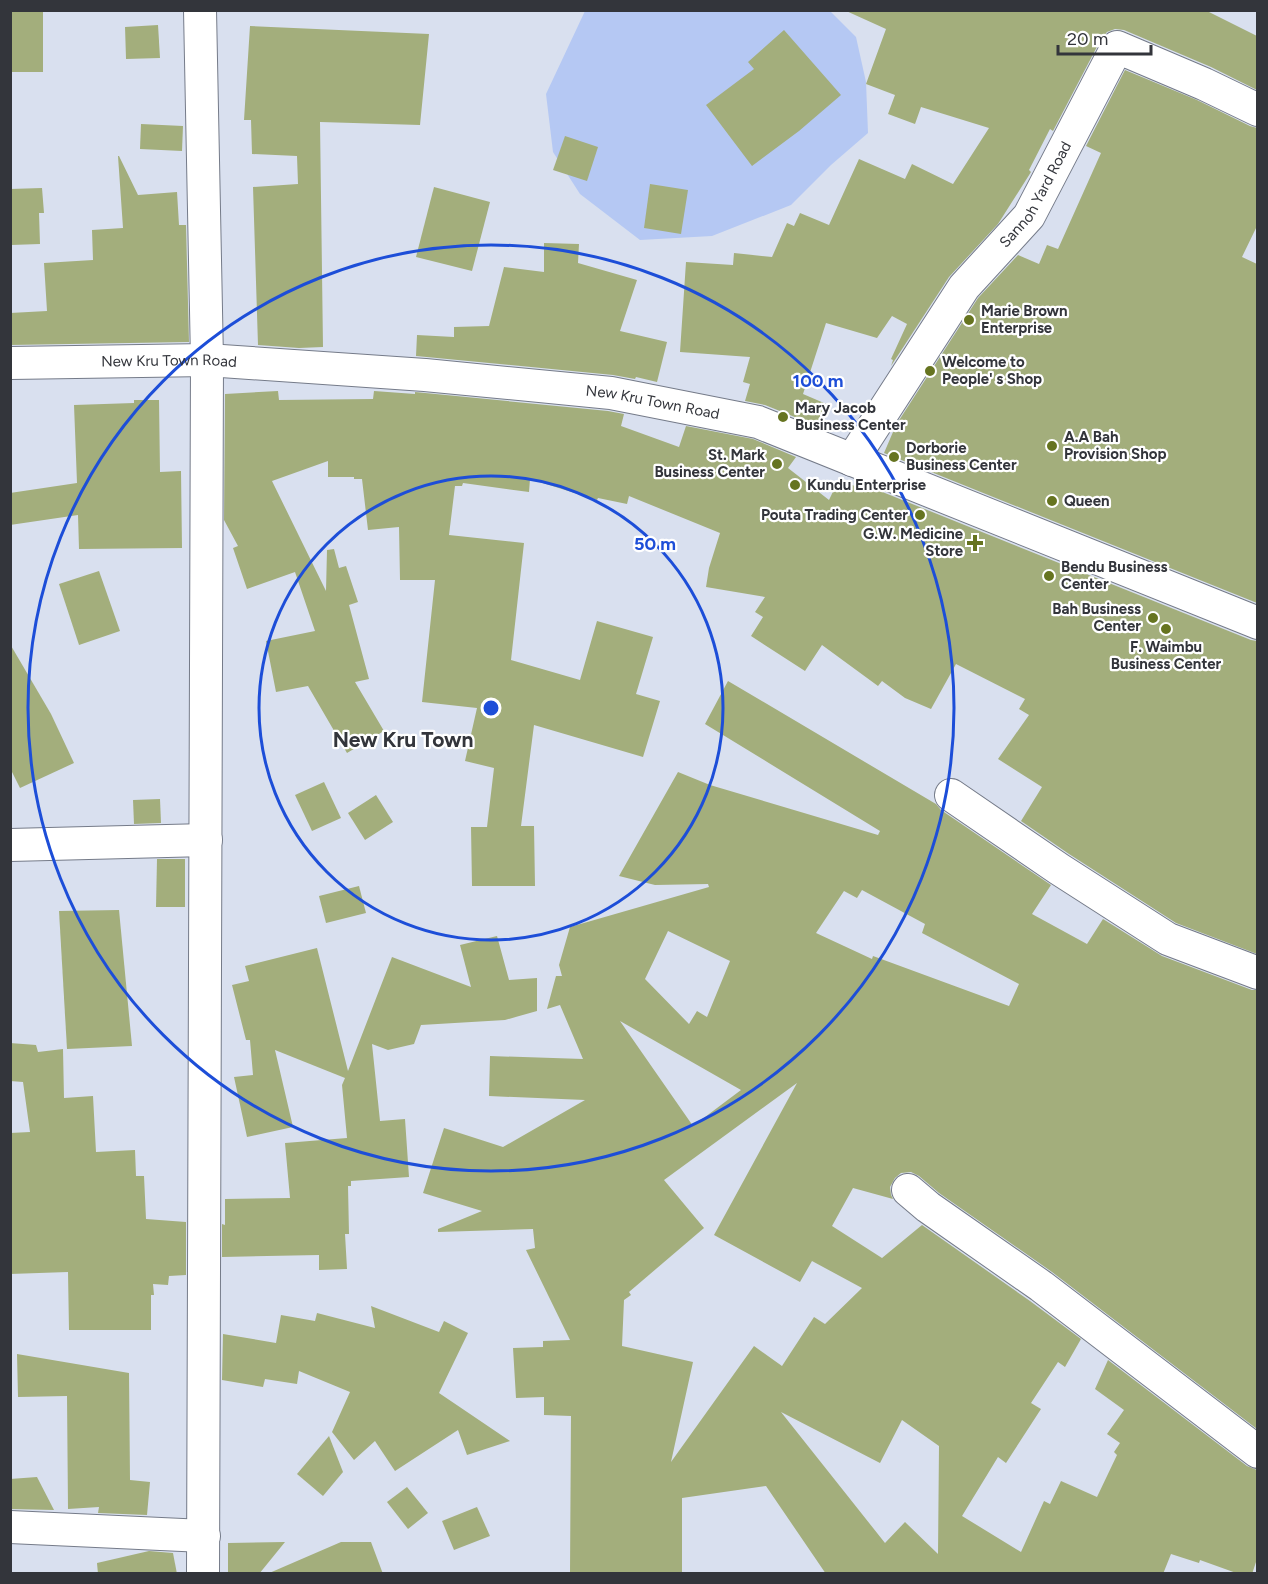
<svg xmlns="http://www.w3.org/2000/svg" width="1268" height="1584" font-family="Figtree,sans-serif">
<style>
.green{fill:#b5c8f3}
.building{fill:#a3ae7c;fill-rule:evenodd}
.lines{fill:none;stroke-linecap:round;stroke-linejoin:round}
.minor-casing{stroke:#757b89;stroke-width:34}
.minor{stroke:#fff;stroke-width:32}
.ring{fill:none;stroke:#1d4ed8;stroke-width:3}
.poi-dot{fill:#667420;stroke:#fff;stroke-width:2}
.labels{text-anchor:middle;stroke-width:4.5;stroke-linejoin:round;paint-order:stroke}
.street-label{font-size:15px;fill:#33353b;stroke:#fff}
.poi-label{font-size:15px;font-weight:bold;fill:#33353b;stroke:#fff;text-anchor:start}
.district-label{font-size:21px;font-weight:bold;fill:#33353b;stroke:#fff}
.centre{fill:#1d4ed8;stroke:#fff;stroke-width:3}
.ring-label{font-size:18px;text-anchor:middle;font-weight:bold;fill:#1d4ed8;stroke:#fff;stroke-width:4.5;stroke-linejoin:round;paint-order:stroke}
</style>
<rect width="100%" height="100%" fill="#d9e0ef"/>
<polygon class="green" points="585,11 830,11 856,37 866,82 868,133 831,165 791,205 712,236 640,240 580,194 553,152 546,94"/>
<g class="building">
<rect x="10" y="10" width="33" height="62"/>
<polygon points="844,10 1205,10 1257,36 1257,90 1211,67 1124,30 1115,29 1107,32 1101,39 1053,131 1050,129 1029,170 1031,172 998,224 949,277 891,366 893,360 891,359 907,324 892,316 877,338 826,323 803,394 831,406 817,426 765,405 745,401 750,384 743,382 750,357 680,352 686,262 733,265 734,253 772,257 787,223 794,226 800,213 829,225 859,159 905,179 912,164 953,184 989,128 921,107 915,124 888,114 895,95 866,84 886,29"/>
<polygon points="158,25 160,58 126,59 125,27"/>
<polygon points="250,26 429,34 420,125 320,122 323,347 299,348 258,345 253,187 298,184 297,156 252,154 251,120 244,120"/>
<polygon points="784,30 841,95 799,131 752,166 706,105 754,69 748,62"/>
<polygon points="1125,70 1197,100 1250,126 1257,128 1257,226 1242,257 1257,264 1257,603 884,453 896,425 978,298 1018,255 1039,264 1047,245 1058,249 1101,153 1086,146"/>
<polygon points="141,124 183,126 182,151 140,149"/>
<polygon points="565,136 598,147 587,181 553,170"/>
<polygon points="118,156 119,156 138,195 177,192 179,225 186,225 189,342 10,345 10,313 47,311 44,263 93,260 92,230 123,228"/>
<polygon points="650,184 688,190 681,234 644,228"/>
<polygon points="434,187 490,202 472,271 416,257"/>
<polygon points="42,188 44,213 39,213 40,244 11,245 10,189"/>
<polygon points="544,243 579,244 578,263 637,280 620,331 667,342 657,382 636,377 635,379 613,375 416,356 417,335 454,337 454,327 489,326 504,267 544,272"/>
<polygon points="278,391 279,400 373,399 374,391 415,394 415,392 608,411 624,414 621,426 679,447 686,426 753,439 796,457 788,468 829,500 839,479 868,492 870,487 1251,640 1257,641 1257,954 1176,923 1069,854 1021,821 1042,787 998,759 1029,715 1019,709 1025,699 956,664 931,709 905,698 882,681 878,686 822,645 805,671 751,636 763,617 755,612 765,597 706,587 709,568 720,533 629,496 627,504 598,498 597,500 530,479 529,492 463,483 462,486 455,486 449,535 524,543 511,660 580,680 597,621 653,637 636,694 660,701 643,757 534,725 521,826 534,826 535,886 472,886 471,827 487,827 494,768 465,761 477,708 422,702 435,580 400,580 399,527 368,530 362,479 354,479 354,477 328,477 328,461 272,481 326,591 327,550 334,549 339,568 346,566 358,602 349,605 369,679 355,682 384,731 347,753 308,686 276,692 266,641 315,631 295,572 247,589 233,548 238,546 224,520 225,394"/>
<polygon points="134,400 159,400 160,472 181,471 182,548 79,549 78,515 10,525 10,493 77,483 74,405 134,403"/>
<polygon points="99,571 120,631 79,645 59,584"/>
<polygon points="10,644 51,714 74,763 20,788 10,768"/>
<path d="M728 681 936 804 941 810 1051 885 1032 914 1087 944 1103 919 1162 956 1252 990H1257V1429L1052 1272 939 1193 919 1176 911 1172 901 1173 895 1178 890 1187 891 1195 893 1199 853 1188 832 1226 882 1258 922 1225 1030 1301 1081 1339 1065 1367 1058 1362 1031 1403 1041 1409 1006 1463 998 1457 962 1516 1021 1552 1044 1501 1050 1504 1061 1481 1097 1497 1117 1455 1114 1452 1120 1443 1107 1434 1124 1410 1095 1389 1108 1360 1247 1466 1257 1470V1559L1252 1574H1239L1200 1560 1199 1563 1171 1554 1163 1574H826L766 1486 682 1498V1574H570L571 1416 544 1415V1397L516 1398 513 1348 543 1347V1341L570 1340 526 1250 535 1248 533 1229 438 1232V1229L482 1211 423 1193 444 1128 503 1147 585 1100 489 1096 490 1056 583 1059 560 1005 547 1009 556 976H562L559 965 570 927 709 887 708 884 655 885 619 876 678 772 710 785 878 835 880 831 705 724ZM862 890 925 924 922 933 1019 984 1009 1006 873 956 872 959 816 933 844 891 857 898ZM668 931 730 961 707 1017 697 1011 689 1024 645 979ZM620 1021 741 1090 693 1126ZM797 1083 714 1235 800 1282 812 1261 862 1288 825 1324 814 1317 782 1366 754 1346 671 1462 693 1362 622 1346 624 1300 631 1295 629 1292 704 1228 664 1180ZM781 1412 880 1463 902 1420 939 1446 938 1554 905 1522 885 1543Z"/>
<polygon points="324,782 341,818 312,831 295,795"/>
<polygon points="376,795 393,822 365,840 348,813"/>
<polygon points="160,799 161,823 134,824 133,800"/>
<polygon points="157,859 185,859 185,907 156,907"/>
<polygon points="359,886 366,913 326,923 319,896"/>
<polygon points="119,910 132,1046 67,1049 59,911"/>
<polygon points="497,936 509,980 537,978 537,1011 505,1020 421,1025 414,1044 388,1050 372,1044 380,1121 405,1119 409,1177 351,1181 351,1186 348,1186 349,1234 345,1234 347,1269 319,1270 319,1255 222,1257 222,1224 225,1225 225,1199 290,1198 285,1143 347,1138 342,1085 345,1078 275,1050 293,1127 247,1137 234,1077 253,1075 250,1040 246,1040 232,985 249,981 245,966 317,948 348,1071 392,957 471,987 460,945"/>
<polygon points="10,1043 36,1045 38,1052 63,1049 64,1098 93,1096 96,1152 135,1150 136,1176 144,1176 146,1219 186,1222 186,1275 169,1276 168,1285 153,1284 154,1295 151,1295 151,1330 69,1330 68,1272 10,1274 12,1204 10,1133 30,1132 23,1082 10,1081"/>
<polygon points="371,1306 439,1332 444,1321 468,1333 439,1393 510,1441 467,1455 458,1430 395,1471 375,1441 354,1460 332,1432 350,1392 299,1371 297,1384 265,1379 263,1387 222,1380 223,1334 276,1343 281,1315 315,1321 317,1313 375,1328"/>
<polygon points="17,1354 129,1373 130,1480 150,1482 147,1515 98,1513 99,1507 68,1509 67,1396 18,1397"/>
<polygon points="329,1436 343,1472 323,1496 297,1474"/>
<polygon points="37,1477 54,1510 10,1509 10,1479"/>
<polygon points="407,1487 428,1513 408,1529 387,1502"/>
<polygon points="477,1507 490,1536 454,1550 442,1521"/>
<polygon points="285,1542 259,1574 228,1574 228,1543"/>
<polygon points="341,1542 371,1542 383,1574 267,1574"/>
<polygon points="149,1551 173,1553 177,1574 98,1574 97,1563"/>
</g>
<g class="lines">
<defs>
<g id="minor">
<polyline points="200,10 207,360 203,1574"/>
<path id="s1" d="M10 363 207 360 425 375 611 393 758 422 1258 623"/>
<path id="s2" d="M852 460 964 287 1029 216 1117 47 1204 84 1258 110"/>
<polyline points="951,795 1059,869 1168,939 1258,973"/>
<polyline points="10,845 206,840"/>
<polyline points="908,1190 928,1207 1041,1286 1258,1452"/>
<polyline points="10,1527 204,1536"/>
</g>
</defs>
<use href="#minor" class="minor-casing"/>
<use href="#minor" class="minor"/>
</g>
<g class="ring">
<circle cx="491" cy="708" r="232"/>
<circle cx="491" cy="708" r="463"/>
</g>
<g class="poi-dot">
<circle cx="969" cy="320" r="6"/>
<circle cx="930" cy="371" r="6"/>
<circle cx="783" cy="417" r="6"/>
<circle cx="1052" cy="446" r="6"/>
<circle cx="894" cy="457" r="6"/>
<circle cx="777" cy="464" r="6"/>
<circle cx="795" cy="485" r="6"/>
<circle cx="1052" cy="501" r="6"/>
<circle cx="920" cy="515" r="6"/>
<path d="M972 534h6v6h6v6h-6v6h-6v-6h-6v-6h6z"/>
<circle cx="1049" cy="576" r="6"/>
<circle cx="1153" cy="618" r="6"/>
<circle cx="1166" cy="629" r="6"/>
</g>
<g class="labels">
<g class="street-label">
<text dy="5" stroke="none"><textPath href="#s2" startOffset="324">Sannoh Yard Road</textPath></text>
<text dy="5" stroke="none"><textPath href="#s1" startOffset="159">New Kru Town Road</textPath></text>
<text dy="5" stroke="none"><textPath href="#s1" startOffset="645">New Kru Town Road</textPath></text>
</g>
<g class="poi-label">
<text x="981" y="316">Marie Brown<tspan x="981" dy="17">Enterprise</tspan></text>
<text x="942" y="367">Welcome to<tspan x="942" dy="17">People' s Shop</tspan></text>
<text x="795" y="413">Mary Jacob<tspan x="795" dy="17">Business Center</tspan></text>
<text x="1064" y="442">A.A Bah<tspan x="1064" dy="17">Provision Shop</tspan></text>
<text x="906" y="453">Dorborie<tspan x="906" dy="17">Business Center</tspan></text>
<text x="765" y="460" text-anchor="end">St. Mark<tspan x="765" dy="17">Business Center</tspan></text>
<text x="807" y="490">Kundu Enterprise</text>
<text x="1064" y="506">Queen</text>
<text x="908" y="520" text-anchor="end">Pouta Trading Center</text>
<text x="963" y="539" text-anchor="end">G.W. Medicine<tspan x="963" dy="17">Store</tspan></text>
<text x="1061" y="572">Bendu Business<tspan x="1061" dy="17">Center</tspan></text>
<text x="1141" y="614" text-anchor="end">Bah Business<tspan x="1141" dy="17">Center</tspan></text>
<text x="1166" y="652" text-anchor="middle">F. Waimbu<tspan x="1166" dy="17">Business Center</tspan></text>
</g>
<g class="district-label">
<text x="403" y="747">New Kru Town</text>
</g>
</g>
<circle cx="491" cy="708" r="9" class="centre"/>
<g class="ring-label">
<text x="818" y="387">100 m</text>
<text x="655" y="550">50 m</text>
</g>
<rect width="1268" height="1584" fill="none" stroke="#33353b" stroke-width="24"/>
<path d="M1058 45v9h93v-9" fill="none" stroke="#33353b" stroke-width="3"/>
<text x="1067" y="45" font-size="18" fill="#33353b" stroke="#ffffff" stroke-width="4.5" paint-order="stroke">20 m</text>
</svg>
